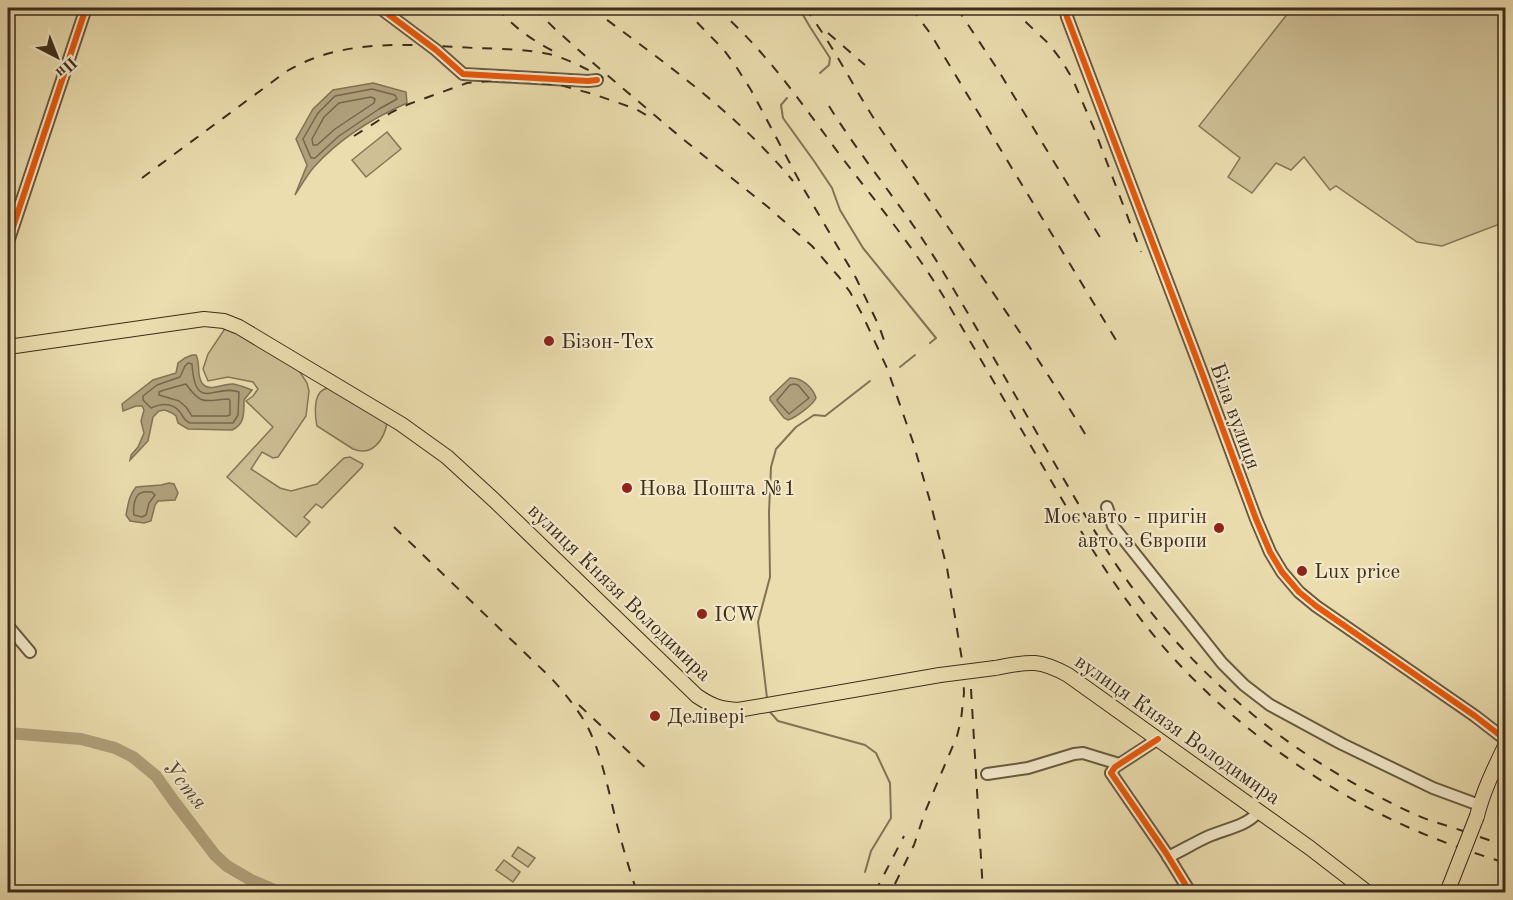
<svg xmlns="http://www.w3.org/2000/svg" width="1513" height="900" font-family="'Old Standard TT',serif">
<style>
.green{fill:#cebf95;stroke:#867658;stroke-width:1.5}
.water{fill:#b0a17c;stroke:#827356;stroke-width:1.5}
.lines{fill:none;stroke-linecap:round;stroke-linejoin:round}
.shore{stroke:#77674c;stroke-width:1.5}
.stream{stroke:#827356;stroke-width:2}
.river{stroke:#b0a17c;stroke-width:12}
.minor-casing{stroke:#695940;stroke-width:14}
.major-casing{stroke:#3e2d1c;stroke-width:16}
.minor{stroke:#f2e9ca;stroke-width:10}
.major{stroke:#ebddae;stroke-width:14}
.rail{stroke:#3e2d1c;stroke-width:2;stroke-dasharray:10 10;stroke-linecap:butt}
.major-bridge-casing{stroke:#3e2d1c;stroke-width:16;stroke-linecap:butt}
.major-bridge{stroke:#ebddae;stroke-width:14}
.cycleway-casing{stroke:#f2e9ca;stroke-width:10}
.cycleway{stroke:#e8590c;stroke-width:6}
.poi-dot{fill:#8f2418;stroke:#f2e9ca;stroke-width:2}
.labels{text-anchor:middle;stroke-width:4.5;stroke-linejoin:round;paint-order:stroke}
.poi-label{font-size:21px;fill:#3e2d1c;stroke:#f2e9ca;text-anchor:start}
.street-label{font-size:21px;fill:#3e2d1c;stroke:#f2e9ca}
.water-label{font-size:22px;font-style:italic;fill:#5a4a34;stroke:#f2e9ca}
</style>
<rect width="100%" height="100%" fill="#ebddae"/>
<filter id="stains"><feTurbulence type="fractalNoise" baseFrequency=".00333" numOctaves="4"/><feColorMatrix values="0 0 0 0 .2 0 0 0 0 .09 0 0 0 0 .02 0 0 0 .5 -.17"/></filter>
<radialGradient id="worn" r=".72"><stop offset=".6" stop-color="#630" stop-opacity="0"/><stop offset="1" stop-color="#630" stop-opacity=".3"/></radialGradient>
<g class="green">
<polygon points="1292,8 1505,8 1505,222 1442,246 1417,242 1336,186 1330,190 1304,157 1291,170 1276,163 1252,193 1228,177 1240,158 1199,126"/>
<polygon points="387,132 401,149 366,177 352,160"/>
<polygon points="226,327 298,369 307,383 309,391 306,416 278,457 273,458 262,452 251,469 280,488 291,491 317,484 344,458 350,457 363,464 362,467 322,508 316,504 304,517 310,522 296,537 227,477 273,427 246,401 253,396 258,389 253,382 228,377 208,381 203,369 208,354"/>
<path d="M328 388 387 423C384 440 372 457 353 449L317 426C315 418 314 401 319 394 321 390 324 389 328 388Z"/>
<polygon points="518,847 535,858 528,867 512,856"/>
<polygon points="504,860 520,872 513,882 496,870"/>
</g>
<g class="water">
<path d="M373 83 406 92 407 103C373 118 339 139 314 167 307 175 301 186 295 195L307 165 296 139 313 109 333 90Z"/>
<path d="M192 355H196C201 364 196 374 202 383 209 393 223 383 233 384 240 385 246 388 252 390L244 400C244 413 245 424 232 430L188 429 178 423 176 416 172 413 165 410 159 411 153 417 148 441 130 460 131 455 138 447 144 433 141 421 144 410 142 406H136L123 411 122 404 153 380 176 373 178 363 185 358Z"/>
<path d="M790 378C802 377 813 388 816 398 813 405 795 418 788 420L784 418 770 400V397Z"/>
<path d="M169 483 174 484 178 493 175 500 158 501 155 505 151 521 144 523 130 521 126 515C128 505 129 495 136 487L161 485Z"/>
</g>
<g class="lines">
<g class="shore">
<polygon points="372,89 395,95 397,99 379,109 339,136 315,158 311,158 303,139 318,113 335,96"/>
<polygon points="371,97 375,99 374,103 335,129 317,145 313,145 312,139 324,117 339,103"/>
<path d="M188 363 192 364C195 414 216 383 239 392L238 415 233 423H190C183 420 184 417 180 412 172 402 160 404 151 408L143 400V396L157 385 180 377 185 366Z"/>
<path d="M186 384C202 407 206 400 229 399L230 401V415L227 416H192L186 407 179 401 159 395V392L164 390Z"/>
<polygon points="794,384 798,385 809,398 789,414 778,402 777,400 790,385"/>
<path d="M152 492 155 495 149 503 146 515 142 517 134 515C133 509 134 495 141 493 145 491 149 492 152 492Z"/>
</g>
<g class="stream">
<polyline points="799,8 810,27 830,58 829,65 820,73"/>
<polyline points="787,98 781,105 783,118 814,161 832,188 840,210 863,248 936,338 930,343"/>
<polyline points="900,367 915,355"/>
<polyline points="767,698 758,622 770,577 769,512 771,467 776,449 796,427 814,415 825,416 870,381"/>
<polyline points="770,712 778,721 865,745 876,753 890,783 891,818 871,851 865,872"/>
</g>
<polyline class="river" points="8,733 81,739 115,748 133,757 156,776 173,800 215,855 227,866 251,880 279,892"/>
<defs>
<g id="minor">
<polyline points="380,8 436,50 463,74 588,81 597,80"/>
<polyline points="1065,8 1067,17 1202,373 1256,519 1270,552 1282,572 1299,592 1316,606 1475,716 1506,740"/>
<polyline points="8,242 86,8"/>
<polyline points="1107,507 1113,526 1222,663 1244,685 1270,705 1342,744 1433,788 1479,805"/>
<polyline points="8,626 30,652"/>
<polyline points="1158,739 1115,767 1111,773 1166,853 1190,892"/>
<polyline points="987,774 1028,768 1074,754 1083,753 1119,764"/>
<path d="M1168 857C1181 851 1194 843 1207 837 1224 829 1246 827 1258 812"/>
</g>
<g id="major">
<path d="M8 347 204 319 224 321 239 327 401 424 447 457 494 500 697 696C712 706 720 709 738 710L940 675"/>
<path d="M995 668C1028 662 1037 658 1068 675L1310 848 1367 892"/>
<path d="M1477 816C1483 791 1495 767 1506 744"/>
</g>
</defs>
<use href="#minor" class="minor-casing"/>
<use href="#major" class="major-casing"/>
<use href="#minor" class="minor"/>
<use href="#major" class="major"/>
<g class="rail">
<path d="M497 8C514 27 530 39 553 51"/>
<polyline points="534,8 555,29 600,69 684,140 768,207 812,246 839,277 850,292 862,314 887,368 913,442 930,501 947,568 963,666 964,693 961,720 957,736 925,812 914,845 891,892"/>
<polyline points="573,8 586,18"/>
<path d="M591 8C662 61 736 112 793 181"/>
<polyline points="683,8 724,50 737,68 751,90 802,186 856,278 879,326 886,346"/>
<path d="M716 8C766 50 804 107 843 159 877 203 913 247 942 294 977 352 1011 412 1045 470 1084 538 1124 605 1177 662 1237 727 1319 786 1399 823 1433 839 1470 852 1506 863"/>
<path d="M805 8C834 46 855 91 882 131 951 233 1023 332 1087 437"/>
<polyline points="911,8 930,33 1116,340"/>
<polyline points="957,8 998,70 1101,239"/>
<polyline points="1011,8 1049,44 1062,61 1073,80 1095,131 1141,252"/>
<polyline points="828,33 865,65"/>
<path d="M829 106C863 161 906 210 939 265 978 329 1014 394 1052 459 1078 503 1103 548 1134 590 1196 674 1278 744 1370 792 1389 802 1408 812 1429 820 1441 824 1454 828 1466 832"/>
<polyline points="354,136 392,112 409,104 467,83 489,81 520,81 560,85 593,94 636,109 646,115"/>
<path d="M142 178 287 71C345 37 411 45 475 48 499 49 526 49 549 54 568 59 585 68 603 78"/>
<path d="M394 527 551 678C564 692 575 706 585 722 599 747 605 776 612 804 619 834 627 863 637 892"/>
<polyline points="971,689 983,892"/>
<polyline points="579,705 651,773"/>
<polyline points="1480,837 1506,846"/>
<polyline points="875,892 904,836"/>
</g>
<defs>
<g id="major-bridge">
<polyline points="940,675 995,668"/>
<polyline points="1448,890 1477,816"/>
</g>
</defs>
<use href="#major-bridge" class="major-bridge-casing"/>
<use href="#major-bridge" class="major-bridge"/>
<defs>
<g id="cycleway">
<polyline points="380,8 436,50 463,74 588,81 597,80"/>
<polyline points="1065,8 1067,17 1202,373 1256,519 1270,552 1282,572 1299,592 1316,606 1475,716 1506,740"/>
<polyline points="8,242 86,8"/>
<polyline points="1158,739 1115,767 1111,773 1166,853 1190,892"/>
</g>
</defs>
<use href="#cycleway" class="cycleway-casing"/>
<use href="#cycleway" class="cycleway"/>
</g>
<g class="poi-dot">
<circle cx="549" cy="341" r="6"/>
<circle cx="627" cy="488" r="6"/>
<circle cx="1219" cy="528" r="6"/>
<circle cx="1302" cy="571" r="6"/>
<circle cx="702" cy="614" r="6"/>
<circle cx="655" cy="716" r="6"/>
</g>
<g class="labels">
<g class="poi-label">
<text x="561" y="348">Бізон-Тех</text>
<text x="639" y="495">Нова Пошта №1</text>
<text x="1207" y="523" text-anchor="end">Моє авто - пригін<tspan x="1207" dy="24">авто з Європи</tspan></text>
<text x="1314" y="578">Lux price</text>
<text x="714" y="621">ICW</text>
<text x="667" y="723">Делівері</text>
</g>
<g class="street-label">
<text transform="translate(1236 416) rotate(70)" y="7">Біла вулиця</text>
<text transform="translate(620 592) rotate(44)" y="7">вулиця Князя Володимира</text>
<text transform="translate(1178 729) rotate(35)" y="7">вулиця Князя Володимира</text>
</g>
<g class="water-label">
<text transform="translate(186 784) rotate(51)" y="8">Устя</text>
</g>
</g>
<rect width="1513" height="900" fill="none" stroke="#ebddae" stroke-width="30"/>
<rect x="9" y="9" width="1495" height="882" fill="none" stroke="#3e2d1c" stroke-width="3"/>
<rect x="15" y="15" width="1483" height="870" fill="none" stroke="#3e2d1c" stroke-width="1.5"/>
<g transform="translate(57 57) rotate(138)" stroke="#f2e9ca" stroke-width="4.5" paint-order="stroke">
<path d="M0-4.5L10 22L0 15L-10 22Z" fill="#3e2d1c"/>
<text y="-9" font-size="16" font-weight="bold" text-anchor="middle" fill="#3e2d1c">Пн</text>
</g>
<rect width="100%" height="100%" filter="url(#stains)"/>
<rect width="100%" height="100%" fill="url(#worn)"/>
</svg>
